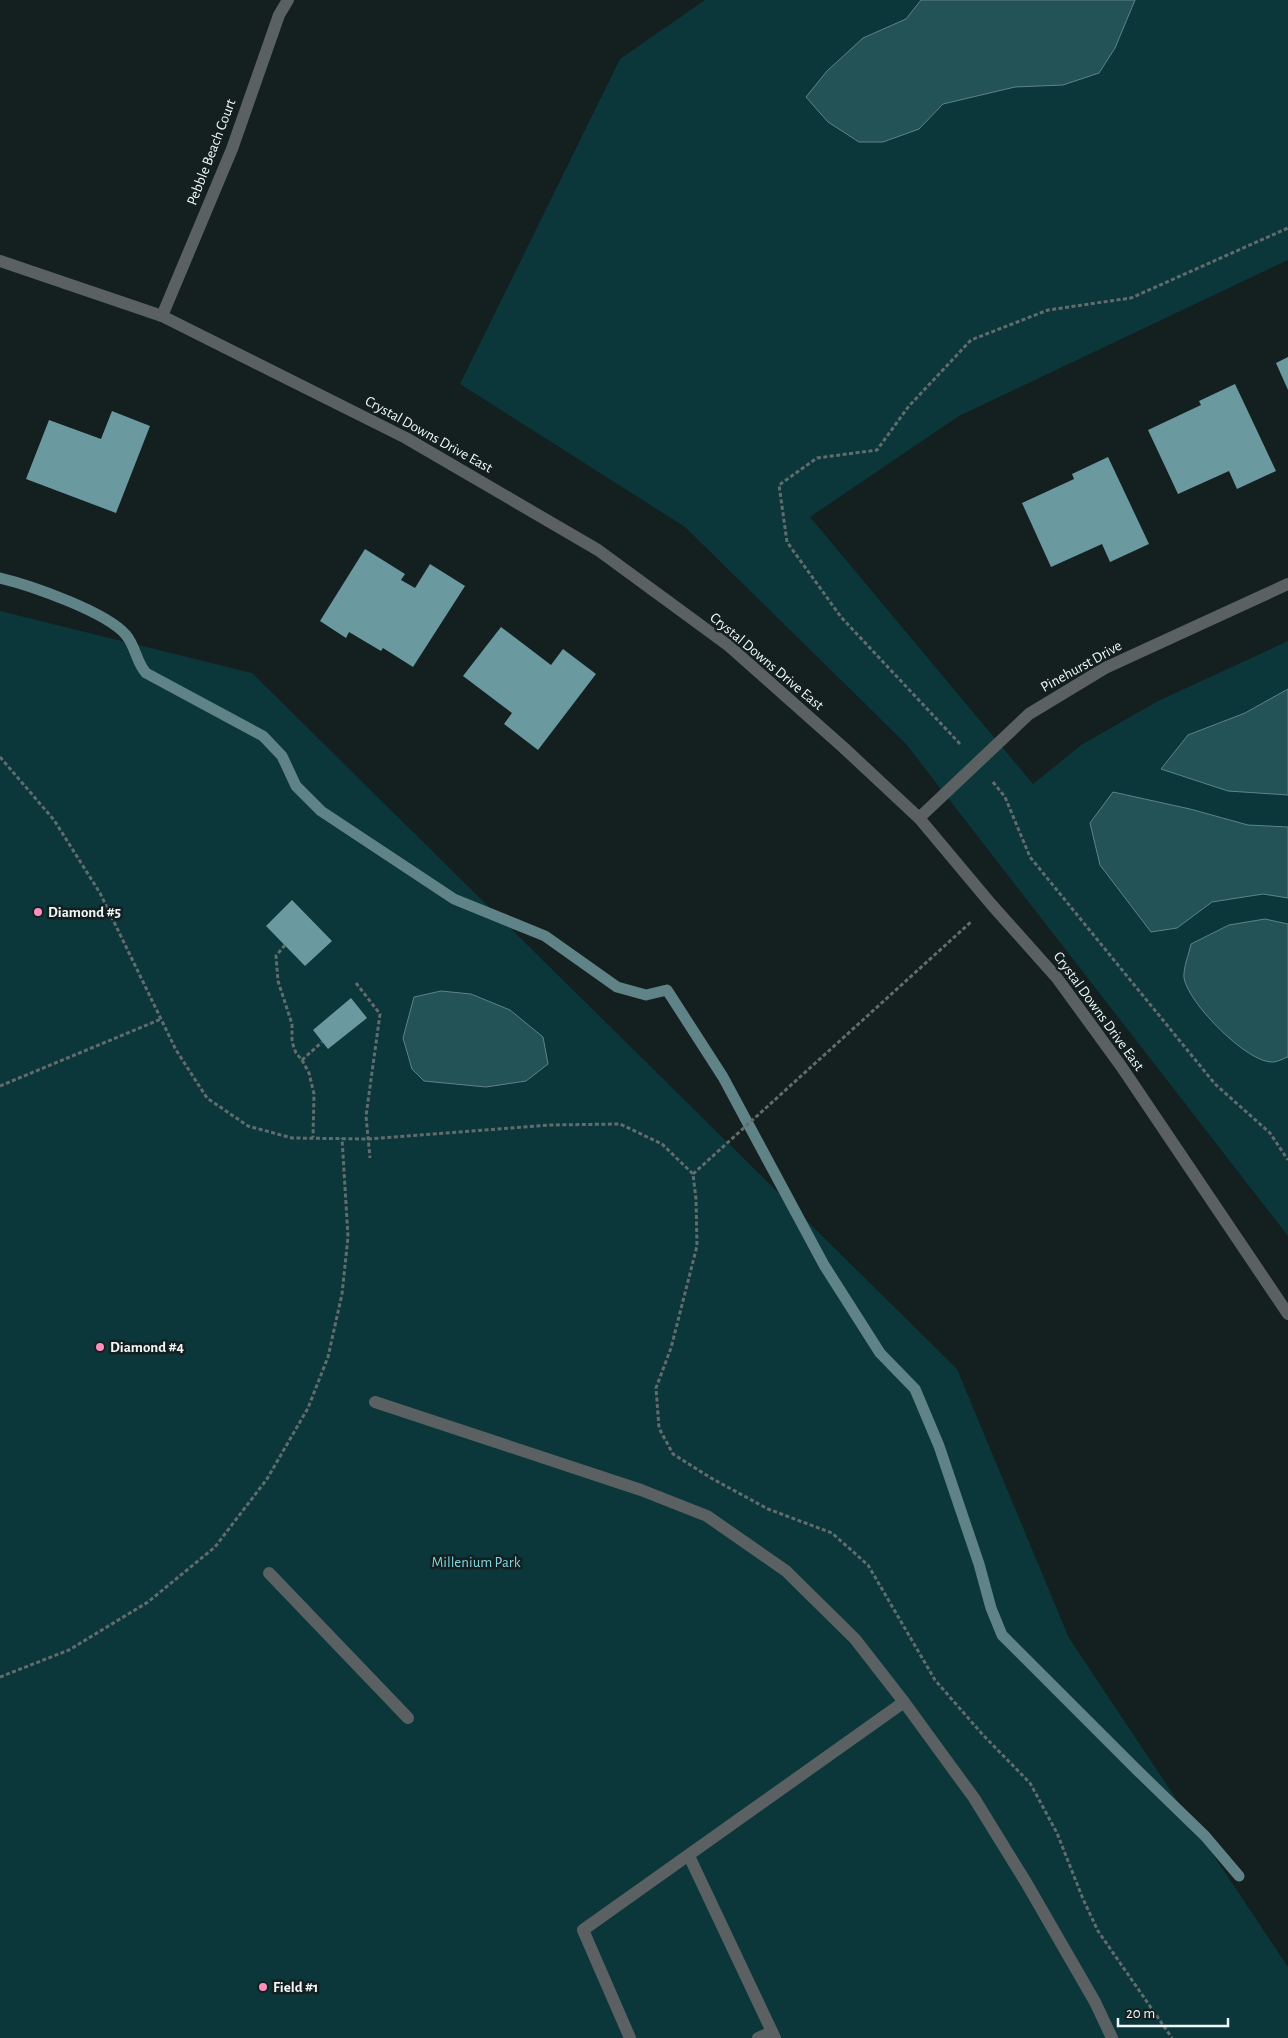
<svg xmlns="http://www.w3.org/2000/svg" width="1288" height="2038" font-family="'Alegreya Sans',sans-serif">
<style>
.green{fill:#0b363a}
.water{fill:#235257;stroke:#608387}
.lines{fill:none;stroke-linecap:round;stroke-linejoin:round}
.stream{stroke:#608387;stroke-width:11}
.building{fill:#6a9a9f}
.path{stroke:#626c6d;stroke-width:3;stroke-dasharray:4 2.5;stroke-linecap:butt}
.minor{stroke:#5b6162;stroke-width:12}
.poi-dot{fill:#fe8ebd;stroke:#141f20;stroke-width:2}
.labels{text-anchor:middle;stroke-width:5;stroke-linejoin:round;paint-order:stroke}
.street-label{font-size:15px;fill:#eef6f7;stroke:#141f20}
.poi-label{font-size:15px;font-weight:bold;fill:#eef6f7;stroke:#141f20;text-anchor:start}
.park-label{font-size:15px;fill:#81d4dd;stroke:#141f20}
</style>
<rect width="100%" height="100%" fill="#141f20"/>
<g class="green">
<polygon points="705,0 1288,0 1288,260 959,416 810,517 1033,784 1081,745 1158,701 1288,641 1288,1236 906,744 685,527 460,384 620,59"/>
<polygon points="0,611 252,673 957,1369 1069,1638 1288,1967 1288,2038 0,2038"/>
</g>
<g class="water">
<polygon points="921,0 1135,0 1115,48 1099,73 1063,85 1015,87 943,104 919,129 883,142 859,142 828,122 806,97 827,71 863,38 906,19"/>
<polygon points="1288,689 1288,795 1228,791 1161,769 1188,735 1245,713"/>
<polygon points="1113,792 1190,809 1248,825 1288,827 1288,898 1263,894 1212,902 1177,928 1151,932 1100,865 1090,823"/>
<path d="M1265 919 1288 924V1057C1284 1058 1278 1062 1273 1062 1248 1064 1188 1003 1184 978 1183 968 1189 954 1191 944L1229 925Z"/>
<polygon points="441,991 471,994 510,1010 543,1037 548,1064 526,1081 486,1087 424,1081 412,1069 403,1038 414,997"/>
</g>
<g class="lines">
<path class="stream" d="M0 578C30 585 107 612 126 635 136 647 136 662 146 673L263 736 282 756 296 786 321 811 454 899 545 936 617 987 646 995 667 990 723 1077 824 1265 880 1353 915 1389 939 1446 979 1564 991 1608 1002 1635 1138 1771 1205 1836 1239 1876"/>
</g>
<g class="building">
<polygon points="1288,357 1288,390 1276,363"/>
<polygon points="1235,384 1276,471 1237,489 1229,471 1178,494 1148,430 1201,405 1199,401"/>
<polygon points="112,411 150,426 116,513 26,479 49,420 101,439"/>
<polygon points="1108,457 1149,544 1110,562 1102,544 1051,567 1022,503 1074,479 1072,474"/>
<polygon points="365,549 405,574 401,580 415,588 430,564 465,586 413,667 383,648 381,651 349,632 346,638 320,621"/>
<polygon points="501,627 551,665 563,649 596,674 538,750 504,724 512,713 463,676"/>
<polygon points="292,900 332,941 305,966 266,926"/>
<polygon points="351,998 367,1018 328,1049 313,1030"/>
</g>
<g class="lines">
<g class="path">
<polyline points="960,744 841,617 787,542 779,485 817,458 877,450 909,406 971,340 1048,310 1131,298 1288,228"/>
<polyline points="0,757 54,820 100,893 176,1050 207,1098 248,1126 292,1138 368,1139 550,1125 620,1124 662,1144 693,1174 696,1199 697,1246 671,1348 656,1388 659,1428 673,1454 711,1478 768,1509 832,1533 868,1565 935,1680 983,1735 1030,1783 1057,1833 1083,1899 1098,1931 1172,2038"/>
<polyline points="993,782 1005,797 1030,857 1215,1084 1270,1133 1288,1160"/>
<polyline points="285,945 276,956 278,981 292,1024 292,1042 296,1053 302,1060 309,1073 314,1094 313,1137"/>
<polyline points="356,983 380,1014 366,1116 370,1158"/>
<polyline points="302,1060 322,1042"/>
<polyline points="0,1086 161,1019"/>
<polyline points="693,1174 972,921"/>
<polyline points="0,1677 69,1650 148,1602 215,1547 267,1479 308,1408 328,1357 342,1294 348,1237 342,1138"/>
</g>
<g class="minor">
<polyline points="0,261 162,316 406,438 598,550 729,646 844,748 919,818 991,904 1057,978 1121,1066 1288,1314"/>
<polyline points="162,316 232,149 279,15 288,0"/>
<polyline points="919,818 1029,714 1105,668 1288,584"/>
<polyline points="375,1402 641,1490 707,1516 786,1571 855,1639 904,1702 974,1798 1027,1884 1095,2002 1112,2038"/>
<polyline points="269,1573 408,1718"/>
<polyline points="689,1856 775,2038"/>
<polyline points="630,2038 583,1930 904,1702"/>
<polyline points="758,2038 772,2032"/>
</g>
</g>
<g class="poi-dot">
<circle cx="38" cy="912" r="5"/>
<circle cx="100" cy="1347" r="5"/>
<circle cx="263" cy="1987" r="5"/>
</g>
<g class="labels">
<g class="street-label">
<text transform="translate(211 152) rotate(-69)" y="5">Pebble Beach Court</text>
<text transform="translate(429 434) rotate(29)" y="5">Crystal Downs Drive East</text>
<text transform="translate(767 661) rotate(40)" y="5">Crystal Downs Drive East</text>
<text transform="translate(1081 666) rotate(-29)" y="5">Pinehurst Drive</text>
<text transform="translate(1099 1011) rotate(54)" y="5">Crystal Downs Drive East</text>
</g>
<g class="poi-label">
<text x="48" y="917">Diamond #5</text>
<text x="110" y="1352">Diamond #4</text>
<text x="273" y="1992">Field #1</text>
</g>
<g class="park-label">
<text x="476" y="1567">Millenium Park</text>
</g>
</g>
<path d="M1118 2018v8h110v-8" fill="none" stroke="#eef6f7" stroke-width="2.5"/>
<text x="1126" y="2018" font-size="15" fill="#eef6f7" stroke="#141f20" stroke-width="4" paint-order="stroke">20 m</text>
</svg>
